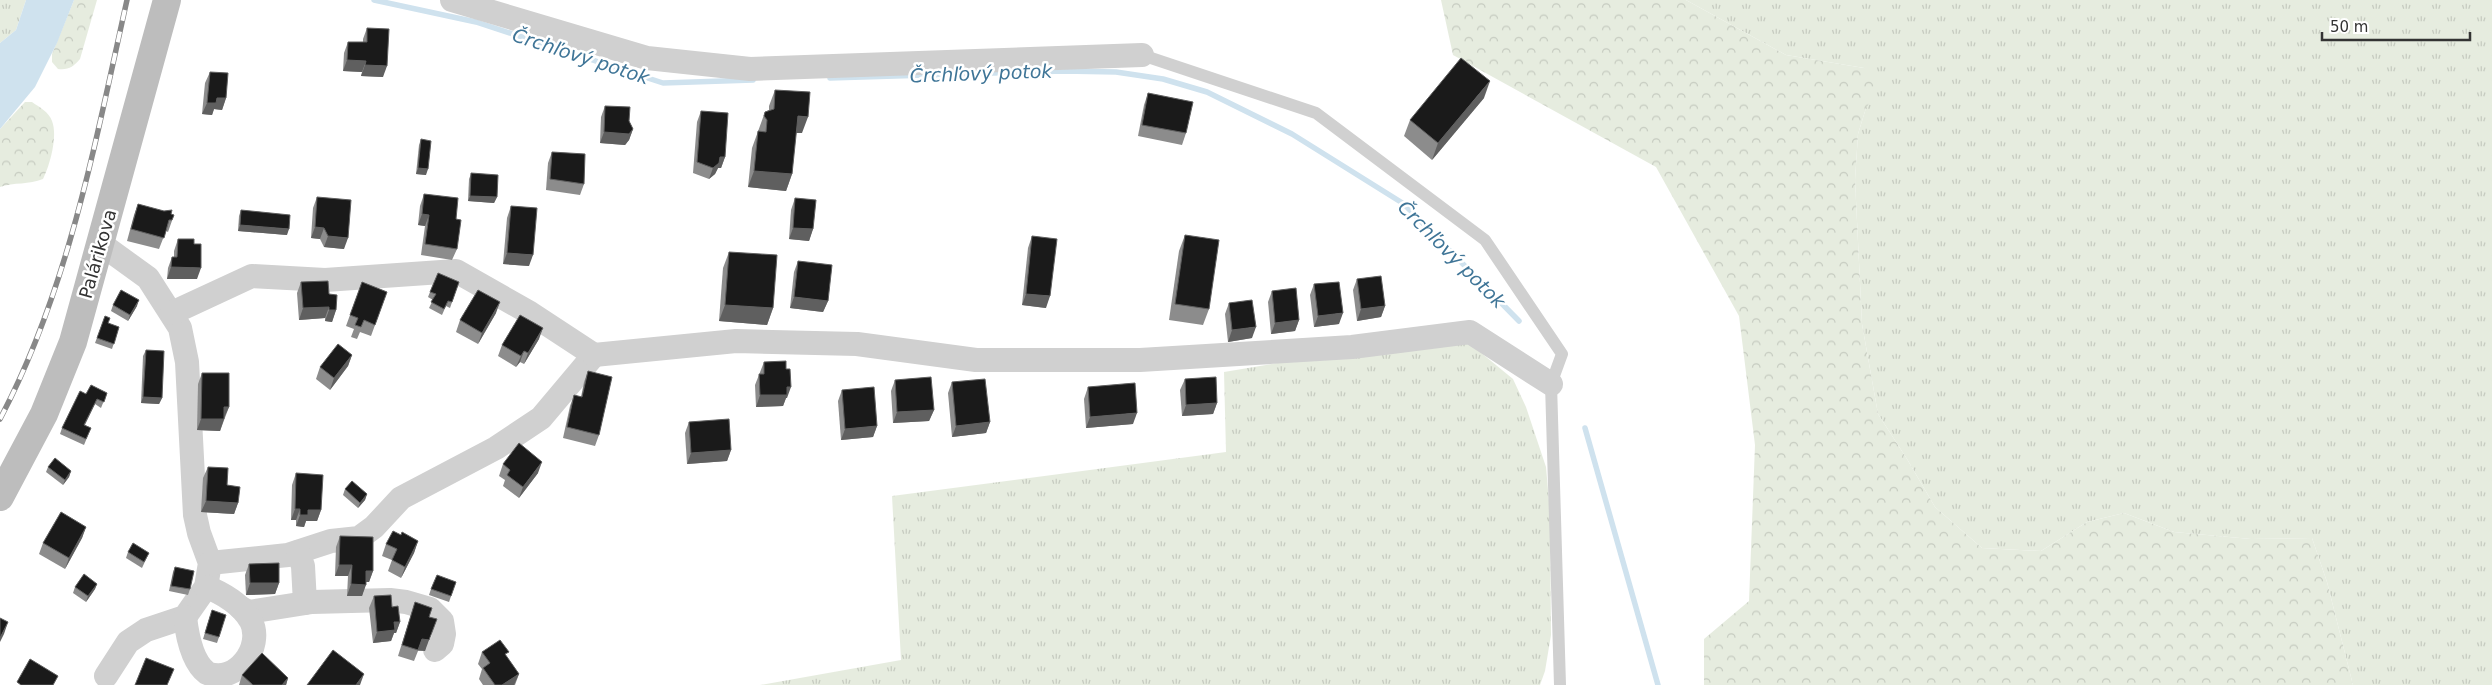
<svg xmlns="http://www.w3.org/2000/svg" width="2492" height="685" font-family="'DejaVu Sans',sans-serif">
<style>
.grass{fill:url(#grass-tufts)}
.forest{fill:url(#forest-crowns)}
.water{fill:#cfe2ee}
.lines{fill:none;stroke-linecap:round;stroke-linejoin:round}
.stream{stroke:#cfe2ee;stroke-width:5.5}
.service{stroke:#d0d0d0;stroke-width:12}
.minor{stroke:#d0d0d0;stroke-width:24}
.secondary{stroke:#bdbdbd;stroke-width:28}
.rail-casing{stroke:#888;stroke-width:5.5}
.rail{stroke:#fff;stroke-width:4;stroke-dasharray:11;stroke-linecap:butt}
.wall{fill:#8c8c8c}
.shaded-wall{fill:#5f5f5f}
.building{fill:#1a1a1a;stroke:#5f5f5f}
.labels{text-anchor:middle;stroke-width:5;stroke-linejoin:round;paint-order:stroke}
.street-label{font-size:18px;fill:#333;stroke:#fff}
.water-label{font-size:19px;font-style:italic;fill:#3f7597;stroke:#fff}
</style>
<defs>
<pattern id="grass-tufts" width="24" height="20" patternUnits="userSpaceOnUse" patternTransform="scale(1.25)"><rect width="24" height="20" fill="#e6ecdf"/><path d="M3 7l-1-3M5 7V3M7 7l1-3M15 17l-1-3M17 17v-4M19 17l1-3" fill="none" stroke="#c6cbc0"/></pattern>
<pattern id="forest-crowns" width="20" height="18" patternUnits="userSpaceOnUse" patternTransform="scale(1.25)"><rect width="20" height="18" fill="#e6ecdf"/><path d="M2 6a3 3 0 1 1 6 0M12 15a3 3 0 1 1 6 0" fill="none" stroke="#c6cbc0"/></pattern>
</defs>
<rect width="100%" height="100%" fill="#fff"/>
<g class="grass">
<polygon points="0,0 26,0 16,30 0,43"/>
<polygon points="1686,0 2492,0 2492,685 2353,685 2327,582 2312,538 2251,539 2174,532 2124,513 2087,522 2041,551 1982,548 1935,507 1907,459 1878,414 1862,324 1855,180 1858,134 1866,108 1864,68 1786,55"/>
<polygon points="1458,337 1474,347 1513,379 1526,407 1546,467 1550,512 1551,635 1545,671 1540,685 760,685 901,660 892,496 1226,452 1224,372 1416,340"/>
</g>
<g class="forest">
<path d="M74 0H97L80 59C73 67 69 70 58 69L52 62V54Z"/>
<polygon points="1441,0 1686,0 1786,55 1864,68 1878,90 1866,108 1858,134 1855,180 1862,324 1878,414 1907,459 1935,507 1982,548 2041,551 2087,522 2124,513 2174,532 2251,539 2312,538 2327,582 2353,685 1704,685 1704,639 1749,601 1755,445 1739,316 1656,167 1453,55"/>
<path d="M25 102H32C39 107 49 112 52 121 58 136 50 165 43 179 29 185 14 182 0 187V129Z"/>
</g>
<polygon class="water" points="26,0 74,0 57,43 35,87 0,129 0,43 16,30"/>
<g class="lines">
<g class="stream">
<polyline points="374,0 476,22 663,83 753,80"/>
<polyline points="830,78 1063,71 1116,72 1163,79 1207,92 1292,134 1404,204 1519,321"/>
<polyline points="1585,428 1658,685"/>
</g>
<polyline class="service" points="1142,55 1316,113 1485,240 1562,354 1551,384 1560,685"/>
<g class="minor">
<polyline points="452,0 647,58 750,69 1142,55"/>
<polyline points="101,244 148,278 180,328 187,362 195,515 199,533 210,563 206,587 185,617 146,630 128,642 106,676"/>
<polyline points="172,313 252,276 325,280 456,271 530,313 594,355 541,418 496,448 401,498 374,527 359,538 331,541 288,555 210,563"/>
<polyline points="594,355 736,341 857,344 976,360 1140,360 1352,347 1470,332 1551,384"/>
<polyline points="298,552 303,566 305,603"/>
<polyline points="241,608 249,612 312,602 390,600 406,602 430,609 442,621 444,634 442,644 435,650"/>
<path d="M185 617C187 634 192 662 207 673 236 685 264 647 251 621 242 605 223 593 206 587"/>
</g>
<polyline class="secondary" points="0,497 44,414 73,342 167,0"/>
<defs>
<path id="rail" d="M0 419C69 288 95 143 127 0"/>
</defs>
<use href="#rail" class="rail-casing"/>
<use href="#rail" class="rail"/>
</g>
<g class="wall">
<polygon points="367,28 383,77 361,76 362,72 343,71 344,53 348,42 363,42 363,39"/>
<polygon points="210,72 226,98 222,110 214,109 212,115 202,114 205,83"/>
<polygon points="775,90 802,133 796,133 792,174 786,191 748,187 752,148 765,112 769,110 769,106"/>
<polygon points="1148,93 1186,133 1182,145 1138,136 1144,105"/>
<polygon points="1484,98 1432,160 1404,136 1410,120"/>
<polygon points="605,106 629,121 633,129 629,140 625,145 600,143 601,117"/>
<polygon points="701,111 725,157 721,168 718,168 715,174 709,179 693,173 697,122"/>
<polygon points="421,139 426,175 416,174 419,145"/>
<polygon points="552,152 584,184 580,195 546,190 548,163"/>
<polygon points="471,174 497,197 494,203 468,201 469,179"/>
<polygon points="424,194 456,219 457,249 452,260 421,255 425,226 418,225 420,206"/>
<polygon points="317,197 344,249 324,247 320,239 311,238 313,208"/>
<polygon points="795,198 813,229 809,241 789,239 791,210"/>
<polygon points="138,204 174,215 168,232 166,231 159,249 127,241 134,215"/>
<polygon points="511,206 529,266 503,264 507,218"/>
<polygon points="241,210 287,235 238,231 239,216"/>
<polygon points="1185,235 1209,309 1203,325 1169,320 1179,251"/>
<polygon points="1032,236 1046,308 1022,305 1028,248"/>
<polygon points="178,239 197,279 167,279 168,268 172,257 174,257 174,251"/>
<polygon points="729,252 773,308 767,325 719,321 723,268"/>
<polygon points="798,261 828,301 823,312 790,308 794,272"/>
<polygon points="1357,279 1385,306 1381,317 1357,321 1353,290"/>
<polygon points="301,282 329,294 336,310 332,322 325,321 325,318 299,320 297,293"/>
<polygon points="362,282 387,292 371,336 360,332 357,339 351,337 354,329 346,326"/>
<polygon points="459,282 450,308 446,306 442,315 429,308 433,300 428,297 430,292"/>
<polygon points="1314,284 1339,324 1314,327 1310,295"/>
<polygon points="1272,291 1299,320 1295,331 1271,334 1268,302"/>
<polygon points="1229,303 1252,338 1228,342 1225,314"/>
<polygon points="113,305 137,306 128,321 111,311"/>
<polygon points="496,313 478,344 456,332 460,320"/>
<polygon points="105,316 108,323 119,327 112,349 95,343"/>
<polygon points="539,339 524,364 520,362 516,367 498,356 502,345"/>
<polygon points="146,350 162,398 159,404 141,403 143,356"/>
<polygon points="352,355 348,366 330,390 316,379 320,367"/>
<polygon points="764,362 787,398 786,398 783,406 756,407 755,385"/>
<polygon points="588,371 599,435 595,446 563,438 570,406 574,395 581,397 584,382"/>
<polygon points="202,373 229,407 220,431 197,430 198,384"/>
<polygon points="1185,379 1217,403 1213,414 1182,416 1180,390"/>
<polygon points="895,380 934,410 929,421 893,423 891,391"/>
<polygon points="952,382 990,422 986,433 952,437 948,393"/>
<polygon points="1088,387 1133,424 1086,428 1084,399"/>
<polygon points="842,390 877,426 873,437 841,440 838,401"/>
<polygon points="107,393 101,408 95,404 85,425 91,428 84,445 60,434 62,428 86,394"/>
<polygon points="689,422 731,450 727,461 687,464 685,433"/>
<polygon points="503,464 538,473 519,498 503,486 505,480 499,476"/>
<polygon points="48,467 71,471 69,477 63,485 46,472"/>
<polygon points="208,467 227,485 238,503 234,514 201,512 203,478"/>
<polygon points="296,473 321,510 317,521 306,521 304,527 296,526 296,520 291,520 292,485"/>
<polygon points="345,489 367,494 365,500 358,508 343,495"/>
<polygon points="86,527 82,538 65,569 39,554 43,543"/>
<polygon points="401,535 418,541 414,553 401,578 388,571 392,560 382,556 386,544"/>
<polygon points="340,536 373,571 369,582 366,582 362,596 347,596 348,576 335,576 336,547"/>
<polygon points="128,552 149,553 142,568 126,558"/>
<polygon points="249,564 279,583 275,594 246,595 245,575"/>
<polygon points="175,567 190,589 188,595 169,591 173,572"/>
<polygon points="456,582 449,602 429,595 431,589"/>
<polygon points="97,584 95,589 86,602 73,593 75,587"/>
<polygon points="374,596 392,607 400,622 396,633 394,633 391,641 373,643 369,608"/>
<polygon points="415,602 429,617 425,651 418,651 414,661 398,656"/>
<polygon points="210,616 219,637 217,643 203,639"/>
<polygon points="482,652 507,657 519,674 515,685 483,685 479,679 482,669 478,664"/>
<polygon points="242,675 288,678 286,685 239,685"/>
</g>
<g class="shaded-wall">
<polygon points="347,60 366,61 362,72 343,71"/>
<polygon points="365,65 387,66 383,77 361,76"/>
<polygon points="1490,81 1484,98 1432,160 1438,143"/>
<polygon points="217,98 226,98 222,110 214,109 212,115 202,114 207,103"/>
<polygon points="798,116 808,117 802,133 792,133"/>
<polygon points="633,129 629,140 625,145 600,143 604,132"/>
<polygon points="720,157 725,157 721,168 718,168 715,174 709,179 713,168"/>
<polygon points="418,168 428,169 426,175 416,174"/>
<polygon points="754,171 792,174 786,191 748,187"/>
<polygon points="470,196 497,197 494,203 468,201"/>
<polygon points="422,214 429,215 425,226 418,225"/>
<polygon points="240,225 289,229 287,235 238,231"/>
<polygon points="315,227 324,228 320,239 311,238"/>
<polygon points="793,228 813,229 809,241 789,239"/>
<polygon points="328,236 348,238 344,249 324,247"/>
<polygon points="507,253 533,255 529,266 503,264"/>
<polygon points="171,267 201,268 197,279 167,279"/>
<polygon points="1026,294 1050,296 1046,308 1022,305"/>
<polygon points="794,297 828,301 823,312 790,308"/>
<polygon points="139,300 137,306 128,321 130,315"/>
<polygon points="500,302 496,313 478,344 482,333"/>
<polygon points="725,305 773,308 767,325 719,321"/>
<polygon points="1385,306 1381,317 1357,321 1361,309"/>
<polygon points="329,307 325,318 299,320 303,308"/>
<polygon points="329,310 336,310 332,322 325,321"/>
<polygon points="1343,313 1339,324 1314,327 1318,316"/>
<polygon points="1299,320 1295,331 1271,334 1275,323"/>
<polygon points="1256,327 1252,338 1228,342 1232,330"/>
<polygon points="543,328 539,339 524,364 528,353"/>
<polygon points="524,351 520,362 516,367 521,356"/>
<polygon points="352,355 348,366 330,390 334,378"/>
<polygon points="787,387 791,387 787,398 786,398 783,406 756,407 760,395"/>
<polygon points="143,397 162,398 159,404 141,403"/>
<polygon points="1217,403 1213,414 1182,416 1186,405"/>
<polygon points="224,407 229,407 224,418 220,418"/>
<polygon points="934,410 929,421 893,423 897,412"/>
<polygon points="1137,413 1133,424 1086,428 1090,417"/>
<polygon points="201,419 224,419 220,431 197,430"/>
<polygon points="990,422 986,433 952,437 956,426"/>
<polygon points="877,426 873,437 841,440 845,429"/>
<polygon points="731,450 727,461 687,464 691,453"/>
<polygon points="542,462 538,473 519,498 523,487"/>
<polygon points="71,471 69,477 63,485 65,480"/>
<polygon points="367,494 365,500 358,508 360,503"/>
<polygon points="206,501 238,503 234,514 201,512"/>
<polygon points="295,509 300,509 296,520 291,520"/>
<polygon points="308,510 321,510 317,521 306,521 304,527 296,526 300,515"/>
<polygon points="86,527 82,538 65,569 69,558"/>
<polygon points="418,541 414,553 401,578 405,567"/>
<polygon points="339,565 352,565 348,576 335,576"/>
<polygon points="366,571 373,571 369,582 362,582"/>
<polygon points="250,583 279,583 275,594 246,595"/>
<polygon points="97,584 95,589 86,602 88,596"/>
<polygon points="351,584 366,585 362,596 347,596"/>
<polygon points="8,622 4,634 0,642 0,638"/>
<polygon points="394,622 400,622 396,633 394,633 391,641 373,643 377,632"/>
<polygon points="422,639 429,640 425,651 418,650"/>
<polygon points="364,674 360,685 356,685"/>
<polygon points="519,674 514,685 502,685"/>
<polygon points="288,678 286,685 282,685"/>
</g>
<g class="building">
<polygon points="367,28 389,29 387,66 365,65 366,61 347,60 348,42 367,42"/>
<polygon points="1461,58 1490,81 1438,143 1410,120"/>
<polygon points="210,72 228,73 226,98 217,98 216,103 207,103"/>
<polygon points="775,90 810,92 808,117 798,116 792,174 754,171 758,131 766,132 767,120 764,116 765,112 774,109"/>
<polygon points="1148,93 1193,102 1186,133 1142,125"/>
<polygon points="605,106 630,107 629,121 633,129 629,134 604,132"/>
<polygon points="701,111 728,113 725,157 720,157 719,163 713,168 697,162"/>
<polygon points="421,139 431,141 428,169 418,168"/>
<polygon points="552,152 585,154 584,184 550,179"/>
<polygon points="471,173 498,175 497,197 470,196"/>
<polygon points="424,194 458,198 456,219 461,220 457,249 425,244 429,215 422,214"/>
<polygon points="317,197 351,200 348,238 328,236 324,228 315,227"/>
<polygon points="795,198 816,200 813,229 793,228"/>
<polygon points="138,204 164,211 172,210 171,214 174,215 172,220 169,220 164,238 131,229"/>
<polygon points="511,206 537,208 533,255 507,253"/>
<polygon points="241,210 290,215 289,229 240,225"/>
<polygon points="1185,235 1219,240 1209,309 1175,304"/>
<polygon points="1032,236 1057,239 1050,296 1026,294"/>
<polygon points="178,239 194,239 194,244 201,244 201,268 171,267 172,257 177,257"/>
<polygon points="729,252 777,255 773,308 725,305"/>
<polygon points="798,261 832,265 828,301 794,297"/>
<polygon points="438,273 459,282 452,302 448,301 444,309 431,302 436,294 430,292"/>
<polygon points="1381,276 1385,306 1361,309 1357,279"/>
<polygon points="328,281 329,294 337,295 336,310 329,310 329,307 303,308 301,282"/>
<polygon points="362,282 387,292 375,325 364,320 361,327 355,325 358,318 350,315"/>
<polygon points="1339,282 1343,313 1318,316 1314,284"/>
<polygon points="1296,288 1299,320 1275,323 1272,291"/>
<polygon points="121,290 139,300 130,315 113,305"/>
<polygon points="478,290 500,302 482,333 460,320"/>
<polygon points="1252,300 1256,327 1232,330 1229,303"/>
<polygon points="520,315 543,328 528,353 524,351 521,356 502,345"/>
<polygon points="105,316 110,318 108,323 119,327 114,344 97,338"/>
<polygon points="338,344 352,355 334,378 320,367"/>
<polygon points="146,350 164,351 162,398 143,397"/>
<polygon points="786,361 786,369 790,369 791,387 787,387 787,395 760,395 759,374 764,374 764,362"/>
<polygon points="588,371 612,377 599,435 567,427 574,395 582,397"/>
<polygon points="202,373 229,373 229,407 224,407 224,419 201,419"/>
<polygon points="931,377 934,410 897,412 895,380"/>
<polygon points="1216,377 1217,403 1186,405 1185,379"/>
<polygon points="985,379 990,422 956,426 952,382"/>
<polygon points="1135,383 1137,413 1090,417 1088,387"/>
<polygon points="91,385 107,393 104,402 97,399 84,425 91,428 86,439 62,428 80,391 86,394"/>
<polygon points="874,387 877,426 845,429 842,390"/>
<polygon points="729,419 731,450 691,453 689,422"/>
<polygon points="519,443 542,462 523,487 507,475 510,470 503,464"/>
<polygon points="55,458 71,471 65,480 48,467"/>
<polygon points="208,467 228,468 227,485 240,487 238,503 206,501"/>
<polygon points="296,473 323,475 321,510 308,510 308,515 300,515 300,509 295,509"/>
<polygon points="352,481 367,494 360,503 345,489"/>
<polygon points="61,512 86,527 69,558 43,543"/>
<polygon points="393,531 401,535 402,532 418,541 405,567 392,560 397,549 386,544"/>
<polygon points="340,536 373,537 373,571 366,571 366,585 351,584 352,565 339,565"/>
<polygon points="133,543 149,553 144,562 128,552"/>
<polygon points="279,563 279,583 250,583 249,564"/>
<polygon points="175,567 194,571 190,589 171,586"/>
<polygon points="84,574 97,584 88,596 75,587"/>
<polygon points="437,575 456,582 451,596 431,589"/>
<polygon points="391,595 392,607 398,606 400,622 394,622 395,630 377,632 374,596"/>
<polygon points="415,602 432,608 429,617 437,619 429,640 422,639 418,650 402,645"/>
<polygon points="212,610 226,615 219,637 205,633"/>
<polygon points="0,618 8,622 0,638"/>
<polygon points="500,640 509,652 505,654 519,674 502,685 495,685 483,668 490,663 482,652"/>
<polygon points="333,650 364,674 356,685 307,685"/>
<polygon points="262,653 288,678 282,685 253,685 242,675"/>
<polygon points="146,658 174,669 167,685 135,685"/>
<polygon points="30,659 58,676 53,685 21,685 17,682"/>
</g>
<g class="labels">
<g class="street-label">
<text transform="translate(98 254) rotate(-74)" y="6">Palárikova</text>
</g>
<g class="water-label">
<text transform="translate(581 56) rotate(18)" y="7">Črchľový potok</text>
<text transform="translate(981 73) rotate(-2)" y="7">Črchľový potok</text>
<text transform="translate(1452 254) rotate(45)" y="7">Črchľový potok</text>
</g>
</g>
<path d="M2322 32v8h148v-8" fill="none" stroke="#333333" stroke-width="2.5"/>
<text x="2330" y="32" font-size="15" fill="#333333" stroke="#ffffff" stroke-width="4" paint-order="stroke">50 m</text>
</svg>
